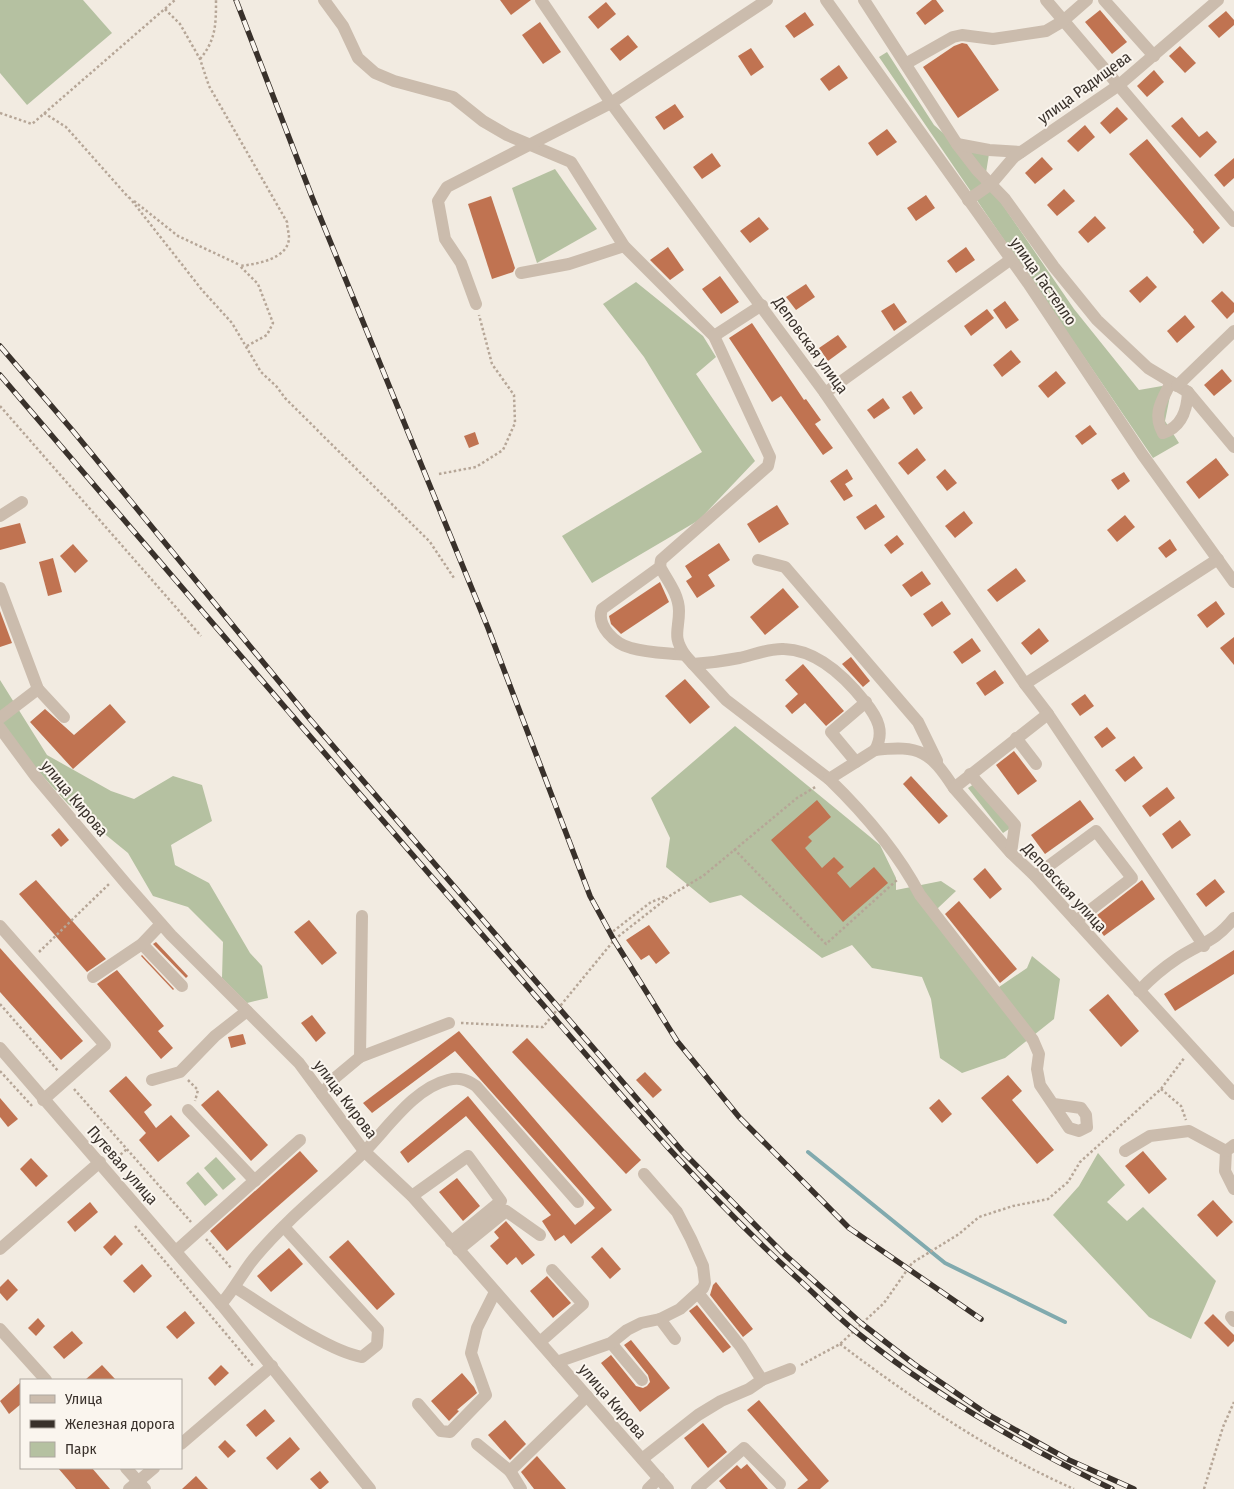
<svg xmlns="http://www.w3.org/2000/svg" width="1234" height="1489" font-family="'Fira Sans Condensed',sans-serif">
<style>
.green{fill:#b5c1a1}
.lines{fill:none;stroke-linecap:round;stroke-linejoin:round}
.stream{stroke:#81aaae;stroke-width:4}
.building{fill:#c07351}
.path{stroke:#b6a697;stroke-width:2.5;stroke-dasharray:2.5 2.5;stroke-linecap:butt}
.minor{stroke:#cbbcad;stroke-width:12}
.rail-casing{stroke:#39312b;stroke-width:5.5}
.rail{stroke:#faf5ee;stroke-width:4;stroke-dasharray:11;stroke-linecap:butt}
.labels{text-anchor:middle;stroke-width:4;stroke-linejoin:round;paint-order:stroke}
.street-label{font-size:16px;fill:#39312b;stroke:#faf5ee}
</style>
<rect width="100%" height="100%" fill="#f2ebe1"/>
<g class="green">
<polygon points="0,0 83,0 112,33 27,105 0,73"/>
<polygon points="887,52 934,125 957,145 989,154 985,179 1074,309 1139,390 1162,386 1170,396 1165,421 1179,443 1153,458 879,57"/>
<polygon points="555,169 597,229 537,263 512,188"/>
<polygon points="636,282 703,336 716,357 696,374 755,461 699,520 592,583 562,536 702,452 644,357 603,304"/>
<polygon points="0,680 47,755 111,791 134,799 173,776 202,785 212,821 171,845 175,865 209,883 250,953 262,966 268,998 247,1003 222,978 223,942 188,907 153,896 128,853 68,804 0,729"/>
<polygon points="735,726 880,845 896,878 896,890 941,881 956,891 938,908 940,915 999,987 1027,968 1032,956 1060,979 1054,1019 1005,1058 962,1073 940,1058 931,999 922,977 872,968 852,945 822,958 741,895 710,903 666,867 670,838 651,798"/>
<polygon points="977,782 1012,827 1003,833 968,788"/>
<polygon points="1098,1153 1125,1185 1107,1202 1127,1221 1143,1207 1216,1281 1191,1339 1149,1317 1053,1215 1079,1186"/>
<polygon points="216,1157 236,1179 223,1190 204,1168"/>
<polygon points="198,1172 218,1195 205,1206 186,1183"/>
</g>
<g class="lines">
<polyline class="stream" points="808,1152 945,1263 1065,1322"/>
</g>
<g class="building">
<polygon points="500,0 531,0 511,15"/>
<polygon points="932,0 936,0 944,11 925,25 916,13"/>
<polygon points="606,2 616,14 598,29 588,17"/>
<polygon points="1100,10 1127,42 1112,54 1085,22"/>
<polygon points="1226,11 1234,20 1234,25 1219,38 1208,26"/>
<polygon points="805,12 814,25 794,38 785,26"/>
<polygon points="540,22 561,52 543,64 522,35"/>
<polygon points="628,35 638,47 620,61 610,49"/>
<polygon points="962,43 967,44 999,90 958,118 923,67 954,46"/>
<polygon points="1180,46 1196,63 1185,73 1169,56"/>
<polygon points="751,48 764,67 751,76 738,56"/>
<polygon points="839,65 848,78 829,91 820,79"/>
<polygon points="1154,70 1164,82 1147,97 1137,86"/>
<polygon points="675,104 684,117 664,130 655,117"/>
<polygon points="1117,107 1128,119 1110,134 1100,123"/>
<polygon points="1182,117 1199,137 1207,131 1217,142 1200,158 1171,126"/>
<polygon points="1085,125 1095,137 1078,152 1067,141"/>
<polygon points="887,129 897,142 877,156 868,143"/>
<polygon points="1147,139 1220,228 1203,244 1193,232 1194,230 1129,154"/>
<polygon points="712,153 721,166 702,179 693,167"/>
<polygon points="1042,157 1053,169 1035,184 1025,173"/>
<polygon points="1234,158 1234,178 1224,187 1214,175"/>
<polygon points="1064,189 1075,201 1057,216 1047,205"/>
<polygon points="926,195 935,208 916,221 907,208"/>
<polygon points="491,196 515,268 513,272 492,279 468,204"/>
<polygon points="1095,216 1106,228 1088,243 1078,232"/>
<polygon points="759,217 769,229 750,243 740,231"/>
<polygon points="668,247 684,270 670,280 650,260"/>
<polygon points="966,247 975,260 956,273 947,261"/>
<polygon points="720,276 739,302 721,314 702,289"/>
<polygon points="1147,276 1157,287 1140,303 1129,291"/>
<polygon points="806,284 815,297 796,310 786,297"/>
<polygon points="1222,291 1234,303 1234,312 1227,319 1211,301"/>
<polygon points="1005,301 1019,320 1006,329 993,310"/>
<polygon points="894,303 907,322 894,331 881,311"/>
<polygon points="987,309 994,318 971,336 964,326"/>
<polygon points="1185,315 1195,327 1177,343 1167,331"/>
<polygon points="752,323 804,400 806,399 821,420 815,424 833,448 823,455 781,396 772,402 729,338"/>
<polygon points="838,335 847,347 828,361 819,348"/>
<polygon points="1011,350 1021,362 1002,377 993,365"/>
<polygon points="1222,369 1232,381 1214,396 1204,385"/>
<polygon points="1056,371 1066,383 1048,398 1038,386"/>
<polygon points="911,391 923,408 914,415 902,397"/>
<polygon points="883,398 890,408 874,419 867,410"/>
<polygon points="1090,425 1097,434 1082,445 1075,436"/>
<polygon points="475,432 479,444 469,448 464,436"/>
<polygon points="917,448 926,460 908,475 898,463"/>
<polygon points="1216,458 1229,475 1199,499 1186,482"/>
<polygon points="847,469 853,479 845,484 853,496 844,501 830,481"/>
<polygon points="945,469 957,483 947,491 936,477"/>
<polygon points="1124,472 1130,481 1118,490 1111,480"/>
<polygon points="876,504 885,517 865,530 856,517"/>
<polygon points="777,505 789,524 759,543 747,524"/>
<polygon points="964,511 973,523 955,538 945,526"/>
<polygon points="1125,515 1135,527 1117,542 1107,530"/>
<polygon points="20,523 26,543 0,550 0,528"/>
<polygon points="897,535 904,544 891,554 884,545"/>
<polygon points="1170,539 1177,550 1166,558 1158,548"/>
<polygon points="719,543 730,560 708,575 715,586 697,598 686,581 692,577 685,566"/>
<polygon points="73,544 88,561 75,573 60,556"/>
<polygon points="53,558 62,592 48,596 39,562"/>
<polygon points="1016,568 1026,581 997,602 987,590"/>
<polygon points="922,571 931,584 911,597 902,585"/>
<polygon points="660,582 669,602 621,634 611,624 609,616"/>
<polygon points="783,588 799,607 765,635 750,617"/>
<polygon points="942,601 951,614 932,627 923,614"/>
<polygon points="1216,601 1225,614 1207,628 1197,615"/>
<polygon points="0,611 12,643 0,647"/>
<polygon points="1039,628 1049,641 1031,655 1021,643"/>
<polygon points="1234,637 1234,665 1220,648"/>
<polygon points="972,638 981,651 962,664 953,652"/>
<polygon points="851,657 870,681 863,687 842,664"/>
<polygon points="803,664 844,711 826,726 805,703 792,714 785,706 798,694 785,680"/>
<polygon points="995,670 1004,683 985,696 976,683"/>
<polygon points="685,679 710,707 690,724 665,696"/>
<polygon points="1085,694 1094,706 1080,716 1071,704"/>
<polygon points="110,704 126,722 73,769 30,722 45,709 74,735"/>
<polygon points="1107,727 1116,738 1102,748 1094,737"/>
<polygon points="1014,751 1037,781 1018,795 996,765"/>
<polygon points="1134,756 1143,768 1125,782 1115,770"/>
<polygon points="911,776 948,816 939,824 903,784"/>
<polygon points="1167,787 1175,798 1150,817 1142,806"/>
<polygon points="817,800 831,817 808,837 812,841 805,848 822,868 834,857 844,867 837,873 850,888 874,867 888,883 843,922 771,840"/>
<polygon points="1080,800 1094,819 1045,854 1031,835"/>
<polygon points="1180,820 1191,835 1172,849 1162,834"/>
<polygon points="59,828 69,840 61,847 51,835"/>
<polygon points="985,868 1002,889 990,899 973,879"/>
<polygon points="1215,879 1225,892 1206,907 1196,894"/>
<polygon points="36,880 106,959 87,972 19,894"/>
<polygon points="1142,880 1155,899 1104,936 1092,919"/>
<polygon points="959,901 1017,969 1000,983 945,914"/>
<polygon points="309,920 337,953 322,965 294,932"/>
<polygon points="649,925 670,953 656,964 649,955 641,960 626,940"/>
<polygon points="156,942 188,976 186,978 153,944"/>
<polygon points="0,948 83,1041 61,1060 0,992"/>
<polygon points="1234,950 1234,974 1175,1011 1164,994"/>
<polygon points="142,955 174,989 173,990 141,956"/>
<polygon points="117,970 164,1026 158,1031 173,1048 161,1059 97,984"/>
<polygon points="1108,994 1139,1031 1121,1047 1089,1010"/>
<polygon points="312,1015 326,1033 316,1042 301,1023"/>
<polygon points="459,1031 612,1210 571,1244 564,1235 555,1241 542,1221 551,1215 466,1116 408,1163 400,1152 468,1096 575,1225 595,1208 455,1051 372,1113 363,1103"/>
<polygon points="243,1034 246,1044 231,1048 228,1037"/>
<polygon points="527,1038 641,1160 626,1174 512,1052"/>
<polygon points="645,1072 662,1090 653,1098 636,1080"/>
<polygon points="1008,1075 1022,1091 1012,1100 1054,1150 1037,1164 981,1098"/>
<polygon points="126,1076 152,1105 144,1112 156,1128 171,1115 190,1136 158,1162 139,1140 146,1133 109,1091"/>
<polygon points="218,1090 268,1145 251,1161 201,1105"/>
<polygon points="0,1098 18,1119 8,1127 0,1117"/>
<polygon points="939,1099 952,1114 942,1123 929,1108"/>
<polygon points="300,1151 318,1171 227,1251 210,1231"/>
<polygon points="1143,1151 1167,1179 1149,1194 1125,1166"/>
<polygon points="31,1158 48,1176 36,1187 20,1169"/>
<polygon points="457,1178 480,1206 463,1221 439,1192"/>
<polygon points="1213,1200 1233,1222 1217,1237 1197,1215"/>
<polygon points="90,1202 98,1212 75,1232 67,1222"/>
<polygon points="506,1221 535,1255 522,1265 516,1257 507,1265 490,1246 499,1238 494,1232"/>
<polygon points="115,1235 123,1244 111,1256 103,1247"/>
<polygon points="348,1240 395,1294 377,1310 329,1257"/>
<polygon points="602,1247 621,1269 610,1279 591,1257"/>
<polygon points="289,1248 303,1264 271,1292 257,1276"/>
<polygon points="142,1264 152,1276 134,1293 123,1281"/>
<polygon points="547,1276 571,1303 553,1318 530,1291"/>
<polygon points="8,1279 18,1290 7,1301 0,1293 0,1287"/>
<polygon points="716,1282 753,1329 743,1337 710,1295 713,1285"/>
<polygon points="697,1305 731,1347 723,1353 689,1311"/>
<polygon points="185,1311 195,1323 177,1339 166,1327"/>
<polygon points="1213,1314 1234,1335 1234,1341 1228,1347 1204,1323"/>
<polygon points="38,1318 45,1326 36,1336 28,1328"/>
<polygon points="72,1331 83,1343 64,1359 53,1347"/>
<polygon points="631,1340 670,1388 640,1412 601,1363 611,1355 636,1386 643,1388 647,1386 650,1382 648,1375 624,1345"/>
<polygon points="102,1365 116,1380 85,1380"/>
<polygon points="221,1365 229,1373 215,1386 208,1378"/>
<polygon points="462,1373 474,1387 477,1393 457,1410 459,1411 449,1421 431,1401"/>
<polygon points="21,1382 21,1404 9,1414 0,1401"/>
<polygon points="759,1400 829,1481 820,1489 797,1489 808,1480 747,1410"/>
<polygon points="265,1409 275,1421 256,1437 246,1425"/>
<polygon points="505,1420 526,1444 510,1460 488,1435"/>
<polygon points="703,1423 727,1452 708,1468 684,1438"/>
<polygon points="290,1437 300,1449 277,1470 266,1458"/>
<polygon points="225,1440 236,1451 228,1458 218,1447"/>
<polygon points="537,1456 566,1489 534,1489 521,1472"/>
<polygon points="747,1464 768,1489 726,1489 719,1481 737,1465 741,1469"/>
<polygon points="58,1468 92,1468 110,1489 76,1489"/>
<polygon points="320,1471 329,1482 321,1489 319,1489 310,1479"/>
<polygon points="196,1476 208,1489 182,1489"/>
</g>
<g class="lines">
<g class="path">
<path d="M165 9 180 24 200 59 209 86 287 222C287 227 289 233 289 238 288 259 257 264 240 266L258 284 273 323 267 335 245 347"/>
<path d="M200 59C216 40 216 24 216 0"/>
<polyline points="0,113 32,124 175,0"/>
<polyline points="44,113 66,127 129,198"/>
<polyline points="129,197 202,290 232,323 261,372 277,387 285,398 430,542 454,578"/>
<polyline points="134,201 178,236 240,265"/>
<polyline points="0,406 201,636"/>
<polyline points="439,474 476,467 503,450 515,423 514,395 492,364 479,315"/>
<polyline points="734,849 826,944 897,880"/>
<polyline points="615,939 611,933 651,902 667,896"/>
<polyline points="39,952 110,883"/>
<polyline points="0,1004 59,1072"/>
<polyline points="461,1023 543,1027 615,939 671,895 703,876 797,798 817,786"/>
<polyline points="0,1071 32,1106"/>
<polyline points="188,1080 198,1090 195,1101"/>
<polyline points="74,1089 191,1222"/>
<polyline points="1161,1089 1181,1106 1186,1120"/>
<polyline points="113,1161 127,1149"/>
<polyline points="135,1226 254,1367"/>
<polyline points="206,1239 232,1269"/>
<path d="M840 1344C913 1399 990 1452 1074 1489"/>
<polyline points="801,1365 840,1344 884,1303 912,1263 959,1234 979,1217 1013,1206 1048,1199 1068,1182 1080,1162 1161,1089 1185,1057"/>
<polyline points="1204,1489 1223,1427 1234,1402"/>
</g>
<g class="minor">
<path d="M324 0 343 26 358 58 375 73 394 81 453 97 483 121 507 135 571 162 624 246 714 336 770 457 768 466 661 560 660 567 602 609C596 626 615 644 631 648 648 653 668 653 685 655L693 664C708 663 724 661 739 658 753 655 770 648 784 649 817 650 846 678 865 702 878 718 885 732 875 750 920 745 930 751 954 788"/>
<polyline points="541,0 611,103 825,393 1025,684 1048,714 1204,946"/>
<polyline points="826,0 1028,283 1142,454 1234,582"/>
<polyline points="864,0 957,144 977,170 1005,199 1054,267 1097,320 1148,368 1188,392 1234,447"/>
<polyline points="1046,0 1234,221"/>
<polyline points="1104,0 1154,56"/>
<polyline points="907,63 953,37 962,35 993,39 1046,31 1063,21 1087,0"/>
<polyline points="957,144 989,150 1021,152"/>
<polyline points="968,200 991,184 1014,157 1119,85 1218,0"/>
<polyline points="521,273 569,264 624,246"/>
<polyline points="476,304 461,263 445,239 438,201 447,187 611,103 767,0"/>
<polyline points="714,336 762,305"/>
<path d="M1171 382C1162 401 1152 413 1163 433 1182 427 1187 410 1188 392"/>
<polyline points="1177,386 1234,331"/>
<polyline points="825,393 1010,260"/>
<polyline points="0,516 22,502"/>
<polyline points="758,560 785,567 918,722 937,761"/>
<path d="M660 567C668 581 679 595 679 611 679 631 672 636 685 655"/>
<polyline points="0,588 38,689 64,717"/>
<polyline points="693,664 726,700 829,779"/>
<polyline points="1025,684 1218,559"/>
<polyline points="1048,714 954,788 1011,853 1035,876 1234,1094"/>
<polyline points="0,718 38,689"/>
<polyline points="0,728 36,777 128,886 171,935 299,1063 364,1151 412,1196 668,1489"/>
<polyline points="1016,738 1036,764"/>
<path d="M875 750 829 779C865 814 897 851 920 895L1033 1040 1039 1054 1037 1069 1040 1085 1069 1128 1079 1131 1087 1127 1086 1115 1081 1108 1054 1104"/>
<polyline points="856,762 831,732 866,702"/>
<polyline points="970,774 1015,825 1011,853"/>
<polyline points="1035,876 1096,831 1132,878 1076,921"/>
<polyline points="0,926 105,1045 43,1100"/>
<polyline points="142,944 182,986"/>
<polyline points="93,977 142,944 161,924"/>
<path d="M1139 991C1151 978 1163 968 1178 958 1201 943 1215 942 1234 918"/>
<polyline points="0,1048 221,1304 370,1489"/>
<polyline points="360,1057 449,1023"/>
<polyline points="152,1080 180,1072 215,1036 247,1011"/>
<polyline points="322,1094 336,1077 360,1057 362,916"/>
<polyline points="188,1110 255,1181"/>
<polyline points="1234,1145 1226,1151 1225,1171 1234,1189"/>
<polyline points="1125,1151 1150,1136 1189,1131 1226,1151"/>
<polyline points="412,1196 468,1156 501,1201 451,1242"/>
<polyline points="0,1249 100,1162"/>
<polyline points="458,1250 506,1211 540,1235"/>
<polyline points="176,1251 300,1140"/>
<path d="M236 1288C268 1308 327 1351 362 1357L377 1345 378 1330 284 1227"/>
<polyline points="698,1293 741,1347 762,1380"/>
<path d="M221 1304C235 1289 243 1271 256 1256 288 1218 328 1187 363 1153 387 1129 414 1088 448 1080 460 1077 467 1080 476 1086L578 1202"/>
<polyline points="1231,1317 1234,1321"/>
<polyline points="660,1319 675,1339"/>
<polyline points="0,1329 46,1380"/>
<polyline points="540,1342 583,1304 552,1270"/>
<polyline points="611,1343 642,1380"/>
<polyline points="557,1362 611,1343 627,1330 641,1323 660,1319 680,1309 703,1288 705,1283 703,1266 691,1239 677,1212 644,1174"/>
<polyline points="418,1404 441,1431 450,1432 486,1395 471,1353 477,1328 495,1292"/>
<polyline points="181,1444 272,1366"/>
<polyline points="477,1444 510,1471"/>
<polyline points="642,1459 698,1415 721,1401 749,1389 762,1380 790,1369"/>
<polyline points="126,1468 145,1489"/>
<polyline points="129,1489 154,1468"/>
<polyline points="521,1489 510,1471 587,1396"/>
<polyline points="648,1489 659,1478"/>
<polyline points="697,1489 744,1448 780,1484"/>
</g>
<defs>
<g id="rail">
<polyline points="236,0 312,197 488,628 590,896 614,940 677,1041 739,1117 849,1228 981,1319"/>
<polyline points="0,346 73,431 309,718 683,1152 783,1253 861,1323 914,1364 987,1414 1069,1460 1134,1489"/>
<path d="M0 375C159 561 318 747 479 931 582 1048 680 1171 796 1277 816 1295 834 1314 855 1331 934 1395 1021 1445 1112 1489"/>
</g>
</defs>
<use href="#rail" class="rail-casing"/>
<use href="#rail" class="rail"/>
</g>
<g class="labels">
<g class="street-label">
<text transform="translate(1084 87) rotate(-36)" y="6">улица Радищева</text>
<text transform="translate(1044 281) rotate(55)" y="6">улица Гастелло</text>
<text transform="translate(811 345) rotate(54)" y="6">Деповская улица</text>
<text transform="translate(75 798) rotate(50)" y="6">улица Кирова</text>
<text transform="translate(1065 887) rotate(47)" y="6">Деповская улица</text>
<text transform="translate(346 1099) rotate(53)" y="6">улица Кирова</text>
<text transform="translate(123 1165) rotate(49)" y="6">Путевая улица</text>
<text transform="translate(613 1401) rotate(49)" y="6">улица Кирова</text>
</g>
</g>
<rect x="20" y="1379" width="162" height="90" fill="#faf5ee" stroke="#ada7a0"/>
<rect x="30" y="1395" width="25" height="8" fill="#cbbcad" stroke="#ada7a0"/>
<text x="65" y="1404" font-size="15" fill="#39312b">Улица</text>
<rect x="30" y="1420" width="25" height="8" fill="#39312b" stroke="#ada7a0"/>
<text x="65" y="1429" font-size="15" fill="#39312b">Железная дорога</text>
<rect x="30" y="1442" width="25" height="15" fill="#b5c1a1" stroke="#ada7a0"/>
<text x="65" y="1454" font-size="15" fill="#39312b">Парк</text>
</svg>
